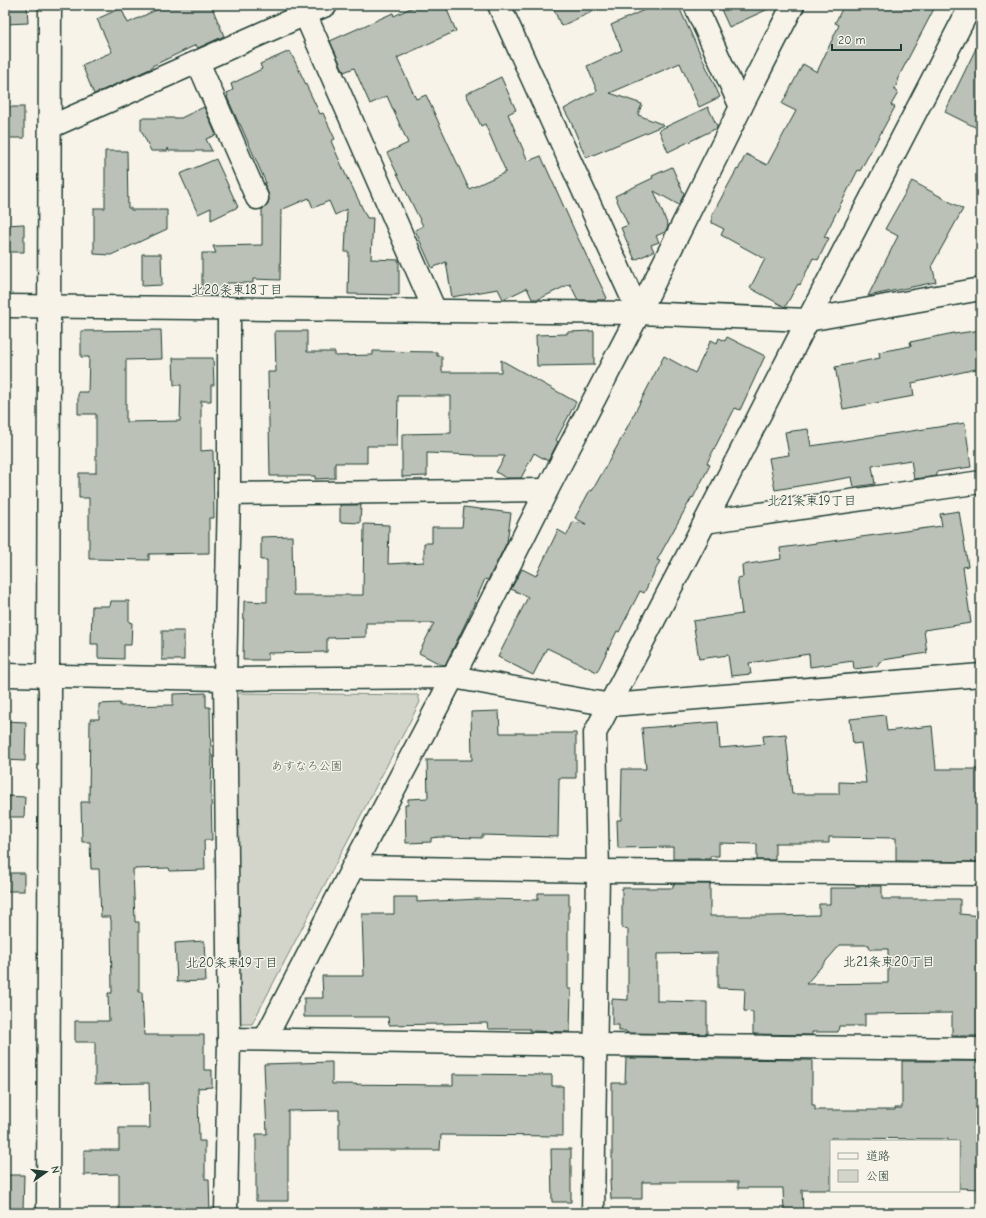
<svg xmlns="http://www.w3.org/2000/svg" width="986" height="1218" font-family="'Comic Neue','Klee One',sans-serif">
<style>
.green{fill:#d3d5ca;stroke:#79897f}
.building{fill:#bbc1b6;stroke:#1f3d34;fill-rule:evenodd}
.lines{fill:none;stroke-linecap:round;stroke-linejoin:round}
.street-casing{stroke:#1f3d34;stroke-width:25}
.street{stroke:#f7f3e8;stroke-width:22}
.labels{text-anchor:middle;stroke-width:3;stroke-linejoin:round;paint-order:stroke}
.park-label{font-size:12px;fill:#435b52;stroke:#f7f3e8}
.neighbourhood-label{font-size:13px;fill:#1f3d34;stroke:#f7f3e8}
</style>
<rect width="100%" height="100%" fill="#f7f3e8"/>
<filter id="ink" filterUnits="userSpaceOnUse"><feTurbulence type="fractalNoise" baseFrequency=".025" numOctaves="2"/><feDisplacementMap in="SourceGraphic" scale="8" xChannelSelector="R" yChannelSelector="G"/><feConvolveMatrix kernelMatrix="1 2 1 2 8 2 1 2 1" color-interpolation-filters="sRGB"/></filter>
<g filter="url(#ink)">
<polygon class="green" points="237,693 418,695 420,702 252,1024 237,1024"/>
<g class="building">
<polygon points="5,5 27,5 28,23 5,24"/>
<polygon points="167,5 211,5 224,36 198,48 196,45 152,66 152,68 94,94 82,65 112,52 97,19 121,8 128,23"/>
<polygon points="417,5 445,5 456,31 397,58 416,99 426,95 469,189 506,172 485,124 481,126 466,94 501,77 516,110 508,114 528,161 541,156 577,236 607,298 603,300 578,300 570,284 539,299 532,299 527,288 504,299 503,299 498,289 452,297 446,262 432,268 415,230 423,226 387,153 408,143 387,96 370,104 354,68 344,72 330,41 393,13 394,16"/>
<polygon points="552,5 607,5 561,26"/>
<polygon points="655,5 678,5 720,97 699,107 680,63 610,93 642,104 638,115 664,125 586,158 571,122 564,109 597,91 587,66 622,50 611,25"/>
<polygon points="719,5 777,5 729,27"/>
<polygon points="844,5 936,5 897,80 899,80 894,90 898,93 891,105 895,107 860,171 858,170 824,237 829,238 818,260 813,258 800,285 798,284 785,307 750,288 765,259 721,235 724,229 712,223 712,215 737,169 738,170 746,154 767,165 796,111 782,104 803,64 817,72 839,25 835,23"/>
<polygon points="981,38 981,130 945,112"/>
<polygon points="290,51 320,114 323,113 335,139 331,141 348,180 348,178 367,218 373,218 371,259 399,260 399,295 348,294 349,252 345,252 347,209 335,215 329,201 313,208 309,198 281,210 280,280 253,279 253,283 227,283 227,296 202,296 202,253 216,253 213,246 262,245 262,209 267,206 269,200 268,193 264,183 266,183 240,124 239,124 227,97 228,96 227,93 233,90 231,84 262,69 260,64"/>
<rect x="5" y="107" width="19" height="31"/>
<polygon points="204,107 216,135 206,139 212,151 169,151 168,148 168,151 151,151 141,130 141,118 181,118"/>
<polygon points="708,107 717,126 717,128 668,152 659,130"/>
<polygon points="105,151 127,151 128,208 131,208 131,210 167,210 167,229 111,255 94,254 94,208 105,208"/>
<polygon points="216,159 238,207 211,220 211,208 198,214 180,174"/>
<polygon points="672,167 684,194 679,205 654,191 668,226 665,232 656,236 659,242 651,245 654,251 635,260 621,228 628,225 615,196 653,178 652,176"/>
<polygon points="912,181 963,209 932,265 936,282 868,296 898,236 885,229"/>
<polygon points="24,224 24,252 5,252 5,225"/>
<polygon points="142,254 161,254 162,285 142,286"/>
<polygon points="161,330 162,359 126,360 126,422 180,421 181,385 174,385 173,358 213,358 214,385 211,385 211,401 201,401 201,451 213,450 214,518 209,518 209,553 149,554 149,560 89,559 89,498 79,498 79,473 96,473 96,414 78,414 78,392 88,392 89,357 81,357 81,331"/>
<polygon points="981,330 981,368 912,383 914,396 843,409 835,367 880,358 879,352 911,346 910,342 954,333 954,334"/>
<polygon points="275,331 307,331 307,352 335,352 335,356 373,355 373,351 437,352 437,356 442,356 442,372 501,372 501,360 576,402 556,440 558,442 548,461 534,453 521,478 506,478 496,472 505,456 475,456 475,455 427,453 427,476 402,477 402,434 451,433 451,396 398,396 397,446 367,446 367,463 335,463 335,478 315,479 315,476 270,476 268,372 276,372"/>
<polygon points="594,331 594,365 537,366 536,335 567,334 567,332"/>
<polygon points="727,337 765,356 740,410 735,408 707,463 710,465 693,498 692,497 657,560 660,561 644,593 640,591 619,632 617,631 597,672 547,648 533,675 498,657 528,597 511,589 522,569 536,576 558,530 567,535 573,522 586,524 575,518 590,490 592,491 619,443 664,356 695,373 711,340 717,343 719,338 725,341"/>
<polygon points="965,423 971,467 936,472 937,476 914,479 911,460 872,466 875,484 854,487 852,477 775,490 769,458 789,455 785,432 808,429 811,446"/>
<polygon points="340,505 361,505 360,523 340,522"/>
<polygon points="464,507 511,513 507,542 488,580 485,579 468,618 445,665 442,665 419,653 434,623 366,623 366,637 327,638 327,652 268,653 268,660 243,660 244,601 267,602 267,560 261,560 261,537 292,536 293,595 363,595 364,524 389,525 388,564 424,562 424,543 432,543 432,527 462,527"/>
<polygon points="959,511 968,566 963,567 971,623 924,630 927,653 883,660 883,661 879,662 878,666 854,669 853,661 810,667 809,654 749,663 751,674 731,676 728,655 699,659 693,621 742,614 737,578 743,577 742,565 781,559 780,548 942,526 940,514"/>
<polygon points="111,601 129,601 129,622 132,623 131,645 124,645 124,659 98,658 98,644 91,644 92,606 110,606"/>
<rect x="162" y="631" width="22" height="29"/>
<polygon points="206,693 206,707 210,707 211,755 212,755 211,792 212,840 204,840 205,870 170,871 169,868 133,869 135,922 139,922 139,992 142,992 144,1035 204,1035 204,1070 212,1070 212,1087 198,1088 199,1141 205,1141 205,1179 209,1179 210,1213 119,1213 119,1174 84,1175 84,1150 119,1150 119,1128 150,1128 149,1083 95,1084 95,1042 75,1042 75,1021 109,1021 108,993 112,993 111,920 110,917 101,917 99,869 91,869 90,842 82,842 81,802 89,802 90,719 99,719 99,704 120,703 120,706 173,705 173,694"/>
<polygon points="499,711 500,733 576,733 576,778 559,778 558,837 482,835 482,838 439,837 431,838 431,842 406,843 405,805 408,805 408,799 428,798 427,760 472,760 471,712"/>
<polygon points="885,715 887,731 932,726 936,769 981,769 981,862 896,861 896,838 829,837 829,843 775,843 775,860 757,860 757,844 719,843 719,856 710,856 710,859 673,859 673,847 618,848 617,820 621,820 622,769 646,769 642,728 718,722 720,748 764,744 763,736 786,734 792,794 839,794 839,782 866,783 861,743 853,744 850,719"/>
<polygon points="5,721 26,722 25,761 5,760"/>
<polygon points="5,796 25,797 24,817 5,817"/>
<rect x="5" y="873" width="19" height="18"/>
<path d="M673 884H710V916H770L819 915V904H830V888H856V886H882V899H960V914L981 916V1036H952V1013L865 1014V1026H839L838 1032H812V1035L753 1034V1012L744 1011 745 989 718 988V953L657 954V1001L707 1002V1034L626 1033V1031H619V1025H612V999L628 1000V929L622 928V888H673ZM840 945H869L870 949H888V983L806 984Z"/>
<polygon points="538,893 569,893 569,912 568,912 568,989 571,989 570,1032 530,1031 530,1029 488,1029 487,1023 389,1025 388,1017 304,1017 304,998 323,998 322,976 364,976 362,914 394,914 394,897 417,897 417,902 479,899 538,900"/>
<polygon points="204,941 206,981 177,982 175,943"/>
<polygon points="626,1058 812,1060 812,1105 815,1105 815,1110 895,1110 895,1108 902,1108 902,1061 981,1061 981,1189 959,1188 959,1141 948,1141 948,1139 831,1138 831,1190 802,1190 803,1213 784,1213 783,1188 738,1188 738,1182 642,1182 642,1199 611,1199 610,1179 612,1179 612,1083 625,1083"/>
<polygon points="332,1062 332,1084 453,1085 453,1074 552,1075 552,1086 563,1086 563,1136 441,1135 440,1150 339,1150 339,1110 288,1111 288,1201 256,1201 256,1134 267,1134 264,1064"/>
<polygon points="551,1149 571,1149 571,1202 552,1202"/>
<polygon points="5,1175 24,1175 23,1211 5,1211"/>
</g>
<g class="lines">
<defs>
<g id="street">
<polyline points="499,5 639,313"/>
<polyline points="695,5 741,107"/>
<polyline points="305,14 435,311"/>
<polyline points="198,62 257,198"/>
<polyline points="50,127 326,5"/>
<polyline points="5,306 639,313 808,320 981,289"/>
<polyline points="229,494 547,490"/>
<polyline points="705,522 981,482"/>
<polyline points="5,675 225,679 453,677 611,705 981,675"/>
<polyline points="353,867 598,871 981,874"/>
<polyline points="229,1039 595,1045 981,1049"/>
<polyline points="265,1039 353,867 453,677 547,490 639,313 741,107 793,5"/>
<polyline points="48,1213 50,690 48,677 50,5"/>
<polyline points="226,1213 229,1039 225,679 229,494 229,308"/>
<polyline points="593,1213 598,871 595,733 705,522 808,320 971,5"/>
</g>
</defs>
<use href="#street" class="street-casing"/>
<use href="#street" class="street"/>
</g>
</g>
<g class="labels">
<g class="park-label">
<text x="307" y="770">あすなろ公園</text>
</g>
<g class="neighbourhood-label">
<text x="237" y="294">北20条東18丁目</text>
<text x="812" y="505">北21条東19丁目</text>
<text x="889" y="966">北21条東20丁目</text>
<text x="232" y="967">北20条東19丁目</text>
</g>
</g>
<rect width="986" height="1218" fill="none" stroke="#f7f3e8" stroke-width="20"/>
<rect x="10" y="10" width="966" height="1198" fill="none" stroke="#1f3d34" stroke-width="1.5" filter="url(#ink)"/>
<rect x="830" y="1140" width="130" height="52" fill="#f7f3e8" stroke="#a1aaa0"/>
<rect x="838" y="1153" width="20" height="6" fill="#f7f3e8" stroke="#a1aaa0"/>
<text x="866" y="1160" font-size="12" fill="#1f3d34">道路</text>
<rect x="838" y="1170" width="20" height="12" fill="#d3d5ca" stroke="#a1aaa0"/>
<text x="866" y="1180" font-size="12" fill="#1f3d34">公園</text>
<g transform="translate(46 1172) rotate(76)" stroke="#f7f3e8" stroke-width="3" paint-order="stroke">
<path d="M0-3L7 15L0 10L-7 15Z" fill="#1f3d34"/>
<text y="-6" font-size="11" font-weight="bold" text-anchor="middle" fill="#1f3d34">N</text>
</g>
<path d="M832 44v6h69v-6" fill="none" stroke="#1f3d34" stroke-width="2"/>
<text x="838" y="44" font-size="12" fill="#1f3d34" stroke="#f7f3e8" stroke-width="3" paint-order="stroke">20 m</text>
</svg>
